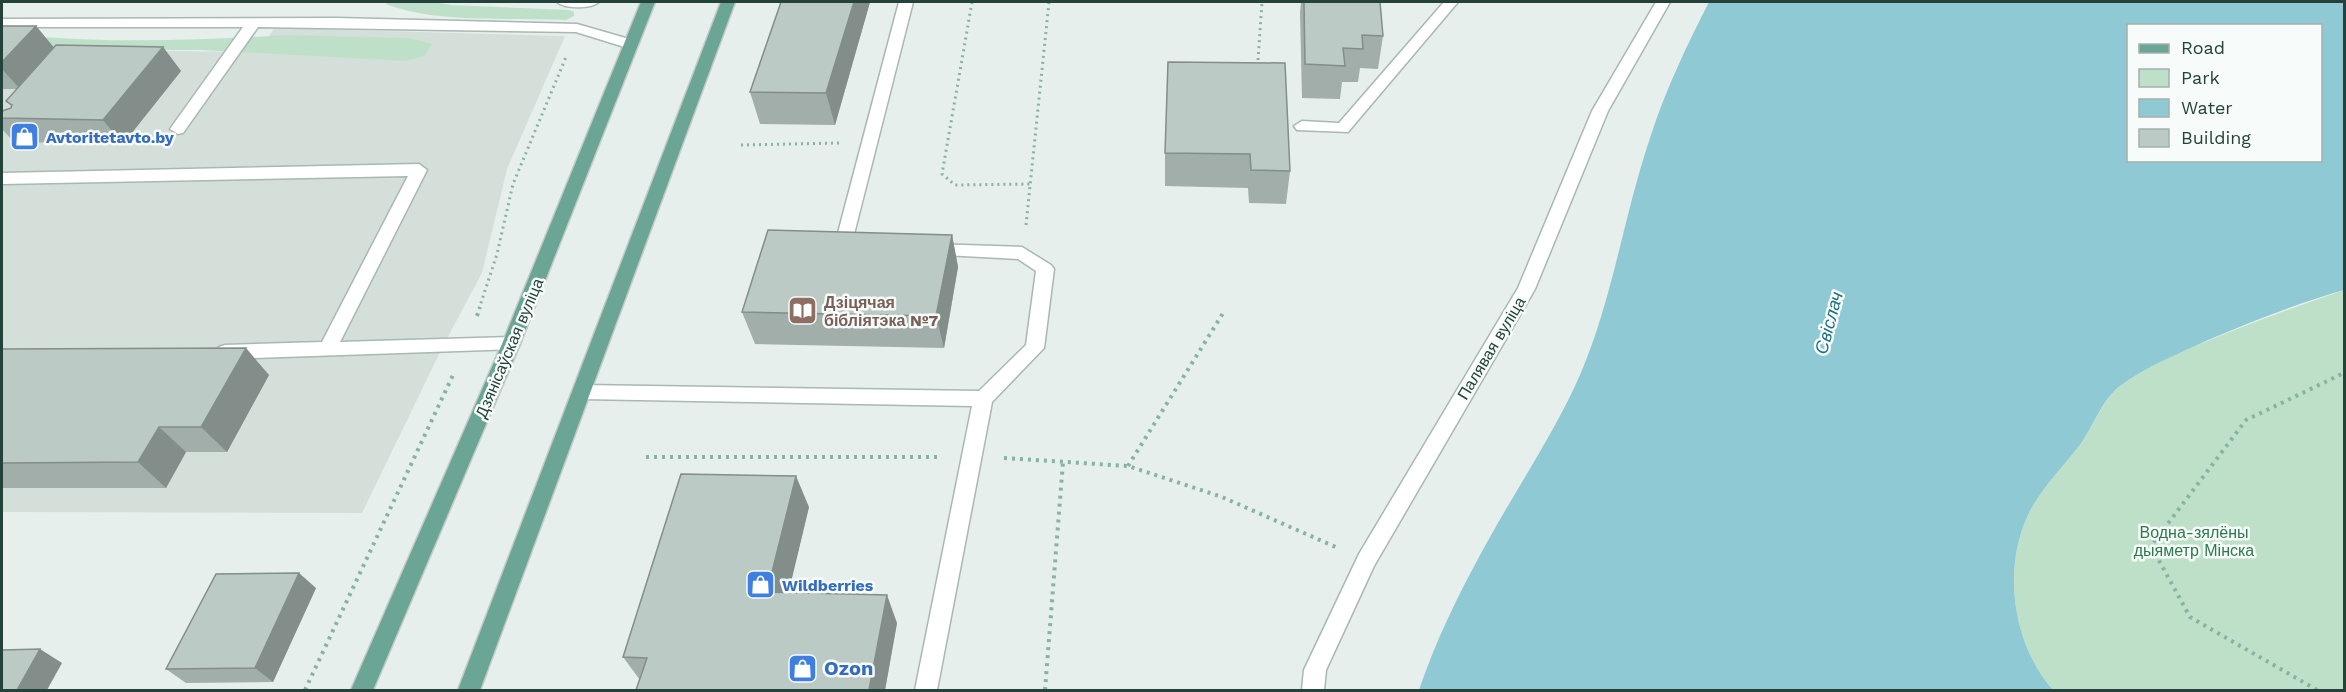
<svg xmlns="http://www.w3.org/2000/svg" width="2346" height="692" font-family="'Work Sans',sans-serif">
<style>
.built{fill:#d4dfda}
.green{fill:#bfe0c8}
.water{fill:#8ec9d4;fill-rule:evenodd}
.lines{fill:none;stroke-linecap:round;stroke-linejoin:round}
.lane-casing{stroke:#a8b8b2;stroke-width:3}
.street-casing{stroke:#a8b8b2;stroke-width:3}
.primary-casing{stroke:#c2cac8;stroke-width:3}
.path-far1{stroke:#86b3a5;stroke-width:3;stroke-dasharray:2 4;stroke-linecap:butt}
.path{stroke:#86b3a5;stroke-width:4;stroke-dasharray:3 5;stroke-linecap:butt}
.lane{fill:#fff;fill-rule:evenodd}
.street{fill:#fff;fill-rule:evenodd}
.primary{fill:#6aa596;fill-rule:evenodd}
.wall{fill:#a1aea9}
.shaded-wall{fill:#838d89}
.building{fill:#bbcac4;stroke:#838d89;stroke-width:1.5}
.labels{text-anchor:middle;stroke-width:5;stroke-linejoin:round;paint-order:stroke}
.shop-label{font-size:16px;font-weight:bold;fill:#366cbe;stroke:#f7fbf9;text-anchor:start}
.education-label{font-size:16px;font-weight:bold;fill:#785e54;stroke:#f7fbf9;text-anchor:start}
.street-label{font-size:16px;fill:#24423a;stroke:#f7fbf9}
.park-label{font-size:16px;fill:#2d7a4b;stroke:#f7fbf9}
.water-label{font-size:18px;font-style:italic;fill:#1c6f80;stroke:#f7fbf9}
.near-shop-label{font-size:20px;font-weight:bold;fill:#366cbe;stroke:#f7fbf9;text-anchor:start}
</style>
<rect width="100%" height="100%" fill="#e6efeb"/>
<polygon class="built" points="274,28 565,36 507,169 482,273 443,346 362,513 2,512 2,49 260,52"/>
<g class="green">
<path d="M388 2H435L451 5 569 10 574 12V16L566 20C511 17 436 24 386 4Z"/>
<path d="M287 35 408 38 433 44 424 56 406 61 201 50H56L42 37C123 43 206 40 287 35Z"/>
<path d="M2344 290V690H2053C2013 645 2002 570 2028 515 2040 489 2065 465 2082 442 2094 424 2103 400 2120 386 2144 368 2172 356 2200 344 2248 324 2295 307 2344 290Z"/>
</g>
<path class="water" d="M1709 2H2344V290C2298 303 2253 321 2208 340 2178 354 2147 366 2120 386 2103 399 2094 424 2082 442 2065 465 2040 489 2028 515 2002 570 2013 645 2053 690H1419C1436 640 1459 593 1485 546 1516 489 1554 434 1580 375 1613 298 1624 214 1651 135 1666 89 1687 45 1709 2ZM2128 26H2320V160H2128Z"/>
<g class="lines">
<defs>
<g id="lane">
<path d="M557 2H599C592 9 564 9 557 2Z"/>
<polygon points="899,2 913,2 852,242 858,248 856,252 842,254 834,248"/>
<polygon points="336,18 577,24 636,41 638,44 631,49 576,32 258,27 183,133 178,134 170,129 243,27 2,27 2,19"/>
<polygon points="419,164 427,170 340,342 511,337 517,339 520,344 517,349 225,359 219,357 216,352 219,347 225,345 322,342 408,176 2,184 2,173"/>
<polygon points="932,244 1022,247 1051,265 1054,269 1044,348 992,402 937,690 915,690 972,406 582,399 575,397 573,392 575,387 582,385 979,391 1026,345 1036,271 1018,259 926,254 924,250 926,246"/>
</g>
<g id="street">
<polygon points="1444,2 1458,2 1348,132 1297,130 1294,126 1302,121 1339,123"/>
<polygon points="1656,2 1670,2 1608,111 1535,289 1374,566 1326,670 1324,690 1302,690 1304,670 1359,554 1518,288 1592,111"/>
</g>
<g id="primary">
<polygon points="641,2 655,2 520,344 373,690 351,690 502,344"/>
<polygon points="721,2 735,2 480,690 458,690"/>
</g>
</defs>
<use href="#lane" class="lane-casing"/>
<use href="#street" class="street-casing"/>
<use href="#primary" class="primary-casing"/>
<g class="path-far1">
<polyline points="972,2 942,174 955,185 1032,184"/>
<polyline points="1258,60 1262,2"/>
<polyline points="741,145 839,143"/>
<polyline points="1026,225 1049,2"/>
<polyline points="479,309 497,254 513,184 566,57"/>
</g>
<g class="path">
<polyline points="477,316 480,307"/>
<polyline points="646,457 939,457"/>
<polyline points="1004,458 1128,466 1222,497 1338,548"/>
<polyline points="1128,466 1225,310"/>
<polyline points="305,690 454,373"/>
<polyline points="1045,690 1063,462"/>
<polyline points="2317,690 2190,617 2151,546 2246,420 2344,373"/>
</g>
<use href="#lane" class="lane"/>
<use href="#street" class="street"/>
<use href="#primary" class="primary"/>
</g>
<g class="wall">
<polygon points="870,2 835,125 760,124 750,92"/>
<polygon points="1301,2 1380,2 1383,36 1378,69 1360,68 1358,82 1342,82 1340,99 1302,98 1300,12"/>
<polygon points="2,26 36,26 54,48 163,47 181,71 123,144 14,142 2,129 2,111 11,108 12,107 6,101 17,89 2,89"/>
<polygon points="1168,62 1290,171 1286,204 1249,203 1248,188 1165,186 1165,153"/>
<polygon points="952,235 958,267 944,348 755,344 742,312"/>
<polygon points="2,349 269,375 227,452 186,452 166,488 2,488"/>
<polygon points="809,507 788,593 897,623 885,690 636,690 640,680 623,657"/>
<polygon points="316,588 273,682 186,683 166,669"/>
</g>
<g class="shaded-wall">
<polygon points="854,2 870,2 835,125 826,93"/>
<polygon points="36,26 56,50 20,89 2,69 2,62"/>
<polygon points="163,47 181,71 123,144 103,120"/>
<polygon points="952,235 958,267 944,348 936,316"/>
<polygon points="246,348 269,375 227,452 201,427"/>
<polygon points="159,427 186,452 166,488 138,462"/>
<polygon points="796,476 809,507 782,620 767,592"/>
<polygon points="299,573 316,588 273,682 255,668"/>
<polygon points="887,595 897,623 885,690 869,690"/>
<polygon points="40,649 62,663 47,690 17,690"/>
</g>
<g class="building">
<polygon points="781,2 854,2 826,93 750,92"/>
<polygon points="1304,2 1380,2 1383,36 1362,35 1363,49 1343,48 1345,66 1305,64"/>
<polygon points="2,26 36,26 2,62"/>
<polygon points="56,45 163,47 103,120 2,118 2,111 11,108 12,105 6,101"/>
<polygon points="1168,62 1285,63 1290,171 1251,170 1250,154 1165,153"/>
<polygon points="768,230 952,235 936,316 742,312"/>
<polygon points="246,348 201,427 159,427 138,462 2,463 2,349"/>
<polygon points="681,474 796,476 767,592 887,595 869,690 636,690 647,658 623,657"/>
<polygon points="299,573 255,668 166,669 216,574"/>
<polygon points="40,649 17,690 2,690 2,650"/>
</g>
<defs>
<symbol id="shop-square" viewBox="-11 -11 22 22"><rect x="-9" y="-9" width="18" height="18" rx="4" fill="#3f7fe0" stroke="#f7fbf9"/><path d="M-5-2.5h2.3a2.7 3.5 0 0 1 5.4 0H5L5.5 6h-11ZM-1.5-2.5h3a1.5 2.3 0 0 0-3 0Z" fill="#fff"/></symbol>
<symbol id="library-square" viewBox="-11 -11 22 22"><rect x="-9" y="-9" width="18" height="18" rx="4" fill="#8d6e63" stroke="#f7fbf9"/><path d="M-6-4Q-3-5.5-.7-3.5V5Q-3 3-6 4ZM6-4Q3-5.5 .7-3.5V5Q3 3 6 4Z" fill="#fff"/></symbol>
</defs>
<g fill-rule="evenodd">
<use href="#shop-square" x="8" y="120" width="33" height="33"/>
<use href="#library-square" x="786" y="294" width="33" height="33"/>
<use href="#shop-square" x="744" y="568" width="33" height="33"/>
<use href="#shop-square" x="786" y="652" width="33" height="33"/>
</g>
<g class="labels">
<g class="shop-label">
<text x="46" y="143">Avtoritetavto.by</text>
<text x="782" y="591">Wildberries</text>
</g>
<g class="education-label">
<text x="824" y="308">Дзіцячая<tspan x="824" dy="18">бібліятэка №7</tspan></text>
</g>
<g class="street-label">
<text transform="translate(509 348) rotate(-67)" y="6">Дзянісаўская вуліца</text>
<text transform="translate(1491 348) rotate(-59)" y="6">Палявая вуліца</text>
</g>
<g class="park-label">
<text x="2194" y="538">Водна-зялёны<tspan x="2194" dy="18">дыяметр Мінска</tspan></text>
</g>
<g class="water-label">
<text transform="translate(1829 323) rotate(-75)" y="6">Свіслач</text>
</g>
<g class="near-shop-label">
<text x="824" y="675">Ozon</text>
</g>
</g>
<rect width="2346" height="692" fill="none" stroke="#24423a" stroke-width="6"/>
<rect x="2127" y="24" width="195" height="138" fill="#f7fbf9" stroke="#a3b1ad" stroke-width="1.5"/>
<rect x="2139" y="44" width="30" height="9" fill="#6aa596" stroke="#a3b1ad" stroke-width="1.5"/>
<text x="2181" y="54" font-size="18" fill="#24423a">Road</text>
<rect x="2139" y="69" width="30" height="18" fill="#bfe0c8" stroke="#a3b1ad" stroke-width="1.5"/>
<text x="2181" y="84" font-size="18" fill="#24423a">Park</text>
<rect x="2139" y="99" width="30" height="18" fill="#8ec9d4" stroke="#a3b1ad" stroke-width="1.5"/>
<text x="2181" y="114" font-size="18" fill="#24423a">Water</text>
<rect x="2139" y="129" width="30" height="18" fill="#bbcac4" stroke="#a3b1ad" stroke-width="1.5"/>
<text x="2181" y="144" font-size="18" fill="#24423a">Building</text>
</svg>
